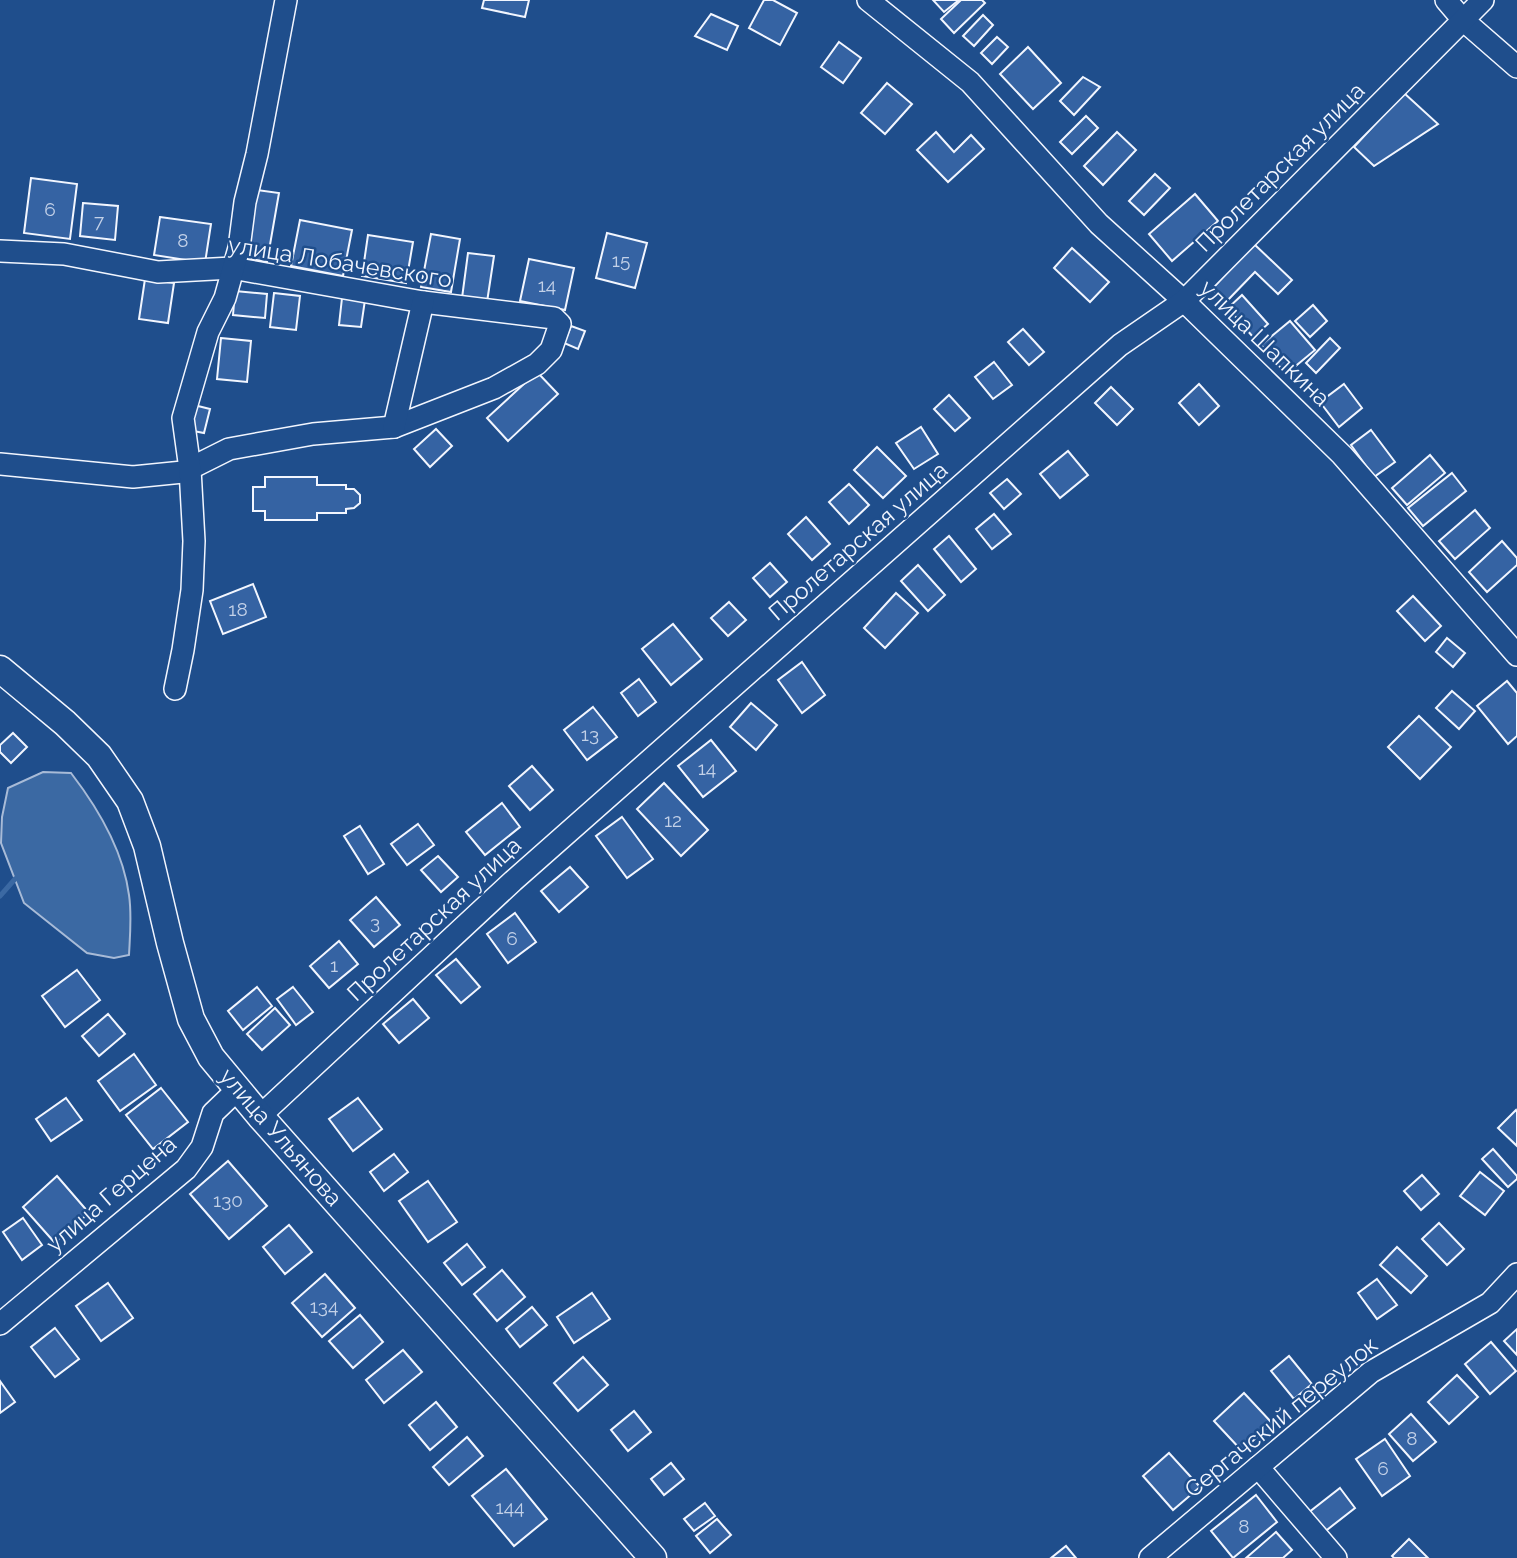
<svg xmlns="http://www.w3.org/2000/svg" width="1517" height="1558" font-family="Raleway,sans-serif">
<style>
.water{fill:#3b69a3;stroke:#a8bbd7;stroke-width:2}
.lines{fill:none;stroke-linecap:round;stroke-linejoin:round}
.stream{stroke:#3b69a3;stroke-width:5}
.building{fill:#3563a3;stroke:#f2f6ff;stroke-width:2}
.minor-casing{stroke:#f2f6ff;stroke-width:24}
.major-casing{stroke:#f2f6ff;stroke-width:29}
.minor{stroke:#1f4e8c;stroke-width:21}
.major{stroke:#1f4e8c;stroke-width:26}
.labels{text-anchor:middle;stroke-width:5;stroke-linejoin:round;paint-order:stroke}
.number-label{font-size:19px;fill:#c3d1e8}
.street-label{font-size:23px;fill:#f2f6ff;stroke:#1f4e8c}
</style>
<rect width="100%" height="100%" fill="#1f4e8c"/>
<path class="water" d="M43 772 71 773C98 808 123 850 129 895 132 915 130 935 129 955L114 958 87 953 24 903 1 843 2 817 8 788Z"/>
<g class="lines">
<polyline class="stream" points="0,896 15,879"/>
</g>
<g class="building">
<polygon points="484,0 529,0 525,17 482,8"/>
<polygon points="764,0 773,0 797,13 780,45 749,28"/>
<polygon points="933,0 959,0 944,12"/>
<polygon points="961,0 982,0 985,3 954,33 941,19"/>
<polygon points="711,14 738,26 727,50 695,36"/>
<polygon points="983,15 993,25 974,46 963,36"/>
<polygon points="997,37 1008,47 992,64 981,53"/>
<polygon points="839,42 861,58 843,83 821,67"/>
<polygon points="1028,47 1061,83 1033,109 1000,74"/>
<polygon points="1083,77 1100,87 1074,115 1060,101"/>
<polygon points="887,83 912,104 885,134 861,113"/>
<polygon points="1404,93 1438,124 1374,166 1354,147"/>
<polygon points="1086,116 1098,128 1072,154 1060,142"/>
<polygon points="936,132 954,152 971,135 984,149 948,182 917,150"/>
<polygon points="1117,132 1136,150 1103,185 1084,166"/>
<polygon points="1155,174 1170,188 1144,215 1129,201"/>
<polygon points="31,178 77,184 70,239 24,233"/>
<polygon points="257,190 279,193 267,262 245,258"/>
<polygon points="1195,194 1218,221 1172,261 1149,234"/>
<polygon points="83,203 118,206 115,240 80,236"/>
<polygon points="160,217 211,224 205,263 154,255"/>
<polygon points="300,220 352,230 343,276 291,266"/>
<polygon points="607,233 647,243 635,288 596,278"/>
<polygon points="431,234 460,239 451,292 421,287"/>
<polygon points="368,235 413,242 406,283 362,276"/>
<polygon points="1254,244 1292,280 1278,294 1255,272 1226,302 1212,289"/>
<polygon points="1072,248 1109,282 1090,302 1054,268"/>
<polygon points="468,253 494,256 487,302 462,298"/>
<polygon points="529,259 574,268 565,310 520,301"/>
<polygon points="145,279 174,283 168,323 139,319"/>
<polygon points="235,291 267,294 265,318 233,315"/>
<polygon points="274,293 300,296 296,330 270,327"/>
<polygon points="1242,295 1268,324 1253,337 1228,308"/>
<polygon points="342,298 365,300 361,327 339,325"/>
<polygon points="1313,305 1327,321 1310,337 1295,321"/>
<polygon points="1290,321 1315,350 1286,374 1261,345"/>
<polygon points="571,326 585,331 578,349 564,343"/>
<polygon points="1023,329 1044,352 1029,365 1008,342"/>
<polygon points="221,338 251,341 247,382 217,379"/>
<polygon points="1330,338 1340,348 1316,373 1306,363"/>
<polygon points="994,362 1012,385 993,399 975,377"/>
<polygon points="537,372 558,394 508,441 487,418"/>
<polygon points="1199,384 1219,406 1199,425 1179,403"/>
<polygon points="1344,384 1362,408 1339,427 1320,402"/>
<polygon points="1111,387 1133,409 1117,425 1095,403"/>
<polygon points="949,395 970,418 955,431 934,409"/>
<polygon points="194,405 210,409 204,433 188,430"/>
<polygon points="921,427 938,454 914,469 896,443"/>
<polygon points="436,429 452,446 430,467 414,449"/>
<polygon points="1371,430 1395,462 1374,477 1351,445"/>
<polygon points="877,447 906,476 883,498 854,470"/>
<polygon points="1068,451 1088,475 1060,498 1040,474"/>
<polygon points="1430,455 1445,473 1407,505 1392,488"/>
<polygon points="1452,473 1466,491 1423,526 1408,508"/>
<polygon points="265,477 317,477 317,485 346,485 346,489 354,489 360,495 360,503 354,508 346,509 346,513 317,513 317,520 265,520 265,511 253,511 253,487 265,487"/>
<polygon points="1007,479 1021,494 1004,509 990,493"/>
<polygon points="849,484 869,505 849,524 829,502"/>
<polygon points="1475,510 1490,528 1455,559 1439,541"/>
<polygon points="994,514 1011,534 992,549 976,529"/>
<polygon points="806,517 830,544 812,560 788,534"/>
<polygon points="949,536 976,569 961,582 934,549"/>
<polygon points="1502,541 1517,558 1517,565 1487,592 1469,572"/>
<polygon points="770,563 787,582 770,597 753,578"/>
<polygon points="918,565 945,595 928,611 901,581"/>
<polygon points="253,584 266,617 223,634 210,601"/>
<polygon points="896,593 918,613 885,648 864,628"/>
<polygon points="1413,596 1441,626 1425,641 1397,611"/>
<polygon points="729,602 746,620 728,636 711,618"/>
<polygon points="673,624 702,659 671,685 642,649"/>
<polygon points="1447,638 1465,653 1453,667 1436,652"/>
<polygon points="802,662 825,695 802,713 778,680"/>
<polygon points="639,679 656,702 638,716 621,693"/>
<polygon points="1507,681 1517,693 1517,736 1508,744 1477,706"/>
<polygon points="1452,691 1475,711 1459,729 1436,708"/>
<polygon points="751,703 777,725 756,750 730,727"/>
<polygon points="593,707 617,737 587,760 564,730"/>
<polygon points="1419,716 1451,747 1420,779 1388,747"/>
<polygon points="13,733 27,747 11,763 0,752 0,745"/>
<polygon points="711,740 736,771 703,797 678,766"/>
<polygon points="532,766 553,790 530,810 509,786"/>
<polygon points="664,783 708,830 681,856 637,809"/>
<polygon points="502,803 520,827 485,855 466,832"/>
<polygon points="622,817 653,859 627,878 596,836"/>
<polygon points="418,824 434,845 407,865 391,844"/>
<polygon points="360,826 384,864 368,874 344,836"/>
<polygon points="438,856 458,877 441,892 421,870"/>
<polygon points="570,867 588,887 559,912 541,891"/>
<polygon points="376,897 400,925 374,947 350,920"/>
<polygon points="515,913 536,942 508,963 487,934"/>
<polygon points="339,941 358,964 329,988 310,966"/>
<polygon points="456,959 480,987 461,1003 436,975"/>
<polygon points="77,970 100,1000 65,1027 42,996"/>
<polygon points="257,987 272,1006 243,1030 228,1011"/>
<polygon points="293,987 313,1012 296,1025 277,999"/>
<polygon points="413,999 429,1018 399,1043 383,1024"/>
<polygon points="275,1008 290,1025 262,1050 247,1034"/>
<polygon points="108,1014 125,1034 99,1056 82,1036"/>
<polygon points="134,1054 156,1085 120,1111 98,1081"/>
<polygon points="161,1088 188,1122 153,1149 126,1115"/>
<polygon points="66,1098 82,1120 51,1141 36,1119"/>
<polygon points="358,1098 382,1129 353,1151 329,1119"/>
<polygon points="1516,1110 1517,1112 1517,1146 1498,1128"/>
<polygon points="1493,1149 1517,1176 1517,1179 1508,1187 1482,1159"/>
<polygon points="394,1154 408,1172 384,1191 370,1172"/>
<polygon points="228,1161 267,1206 229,1239 190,1194"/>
<polygon points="1480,1172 1504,1191 1485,1215 1460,1196"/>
<polygon points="1422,1175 1439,1194 1421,1210 1404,1191"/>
<polygon points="57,1176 89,1213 55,1243 23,1207"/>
<polygon points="428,1181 457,1222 428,1242 399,1201"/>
<polygon points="23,1218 42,1245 22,1260 3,1232"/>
<polygon points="1439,1223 1464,1249 1447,1265 1422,1239"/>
<polygon points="289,1225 312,1252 285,1274 263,1247"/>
<polygon points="467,1244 485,1267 462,1285 444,1263"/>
<polygon points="1397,1247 1427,1276 1411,1293 1380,1265"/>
<polygon points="502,1270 525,1297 497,1321 474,1294"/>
<polygon points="325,1274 355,1308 322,1337 292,1303"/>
<polygon points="1377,1279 1397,1305 1377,1319 1358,1293"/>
<polygon points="108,1283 133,1318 101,1341 76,1306"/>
<polygon points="592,1293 610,1319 574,1343 557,1317"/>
<polygon points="532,1307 547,1325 520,1347 506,1329"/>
<polygon points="360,1315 383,1342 353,1368 329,1341"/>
<polygon points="55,1328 79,1359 55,1377 31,1347"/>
<polygon points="1517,1329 1517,1355 1504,1341"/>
<polygon points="1491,1342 1516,1371 1490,1394 1465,1364"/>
<polygon points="403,1350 422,1372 384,1403 366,1380"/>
<polygon points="1289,1356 1312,1384 1294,1399 1271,1371"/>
<polygon points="583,1357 608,1385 578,1411 554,1383"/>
<polygon points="1457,1375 1478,1397 1449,1424 1428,1402"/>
<polygon points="0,1381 15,1402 0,1413"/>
<polygon points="1244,1393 1272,1423 1242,1451 1214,1421"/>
<polygon points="436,1402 457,1427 430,1450 409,1425"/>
<polygon points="634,1411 651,1432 628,1451 611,1430"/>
<polygon points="1411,1414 1436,1442 1413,1461 1389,1434"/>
<polygon points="467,1437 483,1456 449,1485 433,1467"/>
<polygon points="1385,1439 1410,1476 1382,1496 1356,1459"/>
<polygon points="1169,1453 1200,1487 1173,1510 1143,1476"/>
<polygon points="671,1463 684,1479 664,1495 651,1479"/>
<polygon points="506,1469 547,1519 514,1546 472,1496"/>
<polygon points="1340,1488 1355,1508 1323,1533 1308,1513"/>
<polygon points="1256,1495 1277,1522 1233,1558 1211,1531"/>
<polygon points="705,1503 715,1516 694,1531 684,1519"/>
<polygon points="717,1519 731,1535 710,1553 696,1536"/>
<polygon points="1276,1532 1292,1550 1283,1558 1246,1558"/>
<polygon points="1409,1539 1428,1558 1394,1558 1392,1556"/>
<polygon points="1066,1546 1076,1558 1051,1558"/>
</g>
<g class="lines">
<defs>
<g id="minor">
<polyline points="868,0 970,82 1099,224 1184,301 1342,455 1517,655"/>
<polyline points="1446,0 1463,20 1517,67"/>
<polyline points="0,251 64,254 158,272 232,268 423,302 554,318 560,324 551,350 537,364 494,388 394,427 313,434 229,449 183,472 133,477 0,464"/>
<polyline points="394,427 423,302"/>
<polyline points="175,689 183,650 192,590 194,541 190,469 183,418 208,332 225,298 239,248 245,202 257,154 286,0"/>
<polyline points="260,1116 513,881 1120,345 1184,301 1483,0"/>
<polyline points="0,1324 186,1169 202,1147 213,1113 238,1089"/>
<polyline points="1258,1467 1336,1558"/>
<polyline points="1150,1558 1371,1372 1490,1303 1517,1274"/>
</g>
<polyline id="major" points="0,669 65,723 99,756 130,801 147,846 170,943 191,1019 211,1057 260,1116 653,1558"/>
</defs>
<use href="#minor" class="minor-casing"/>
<use href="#major" class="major-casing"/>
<use href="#minor" class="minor"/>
<use href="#major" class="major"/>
</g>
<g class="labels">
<g class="number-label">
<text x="50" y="216">6</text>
<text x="99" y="228">7</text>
<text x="183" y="247">8</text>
<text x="621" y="267">15</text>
<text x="547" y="292">14</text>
<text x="238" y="616">18</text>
<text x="590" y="741">13</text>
<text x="707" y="775">14</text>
<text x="673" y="827">12</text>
<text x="375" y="929">3</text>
<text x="512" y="945">6</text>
<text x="334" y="972">1</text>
<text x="228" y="1207">130</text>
<text x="324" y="1313">134</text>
<text x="1412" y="1445">8</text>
<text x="1383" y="1475">6</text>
<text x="510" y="1514">144</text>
<text x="1244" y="1533">8</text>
</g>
<g class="street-label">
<text transform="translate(1280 167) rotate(-45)" y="8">Пролетарская улица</text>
<text transform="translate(340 262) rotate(9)" y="8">улица Лобачевского</text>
<text transform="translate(1265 343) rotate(44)" y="8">улица Шапкина</text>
<text transform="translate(858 541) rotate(-41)" y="8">Пролетарская улица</text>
<text transform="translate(434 919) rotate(-43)" y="8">Пролетарская улица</text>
<text transform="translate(281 1137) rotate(49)" y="8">улица Ульянова</text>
<text transform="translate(111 1194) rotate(-41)" y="8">улица Герцена</text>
<text transform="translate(1281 1417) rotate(-39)" y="8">Сергачский переулок</text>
</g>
</g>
</svg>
